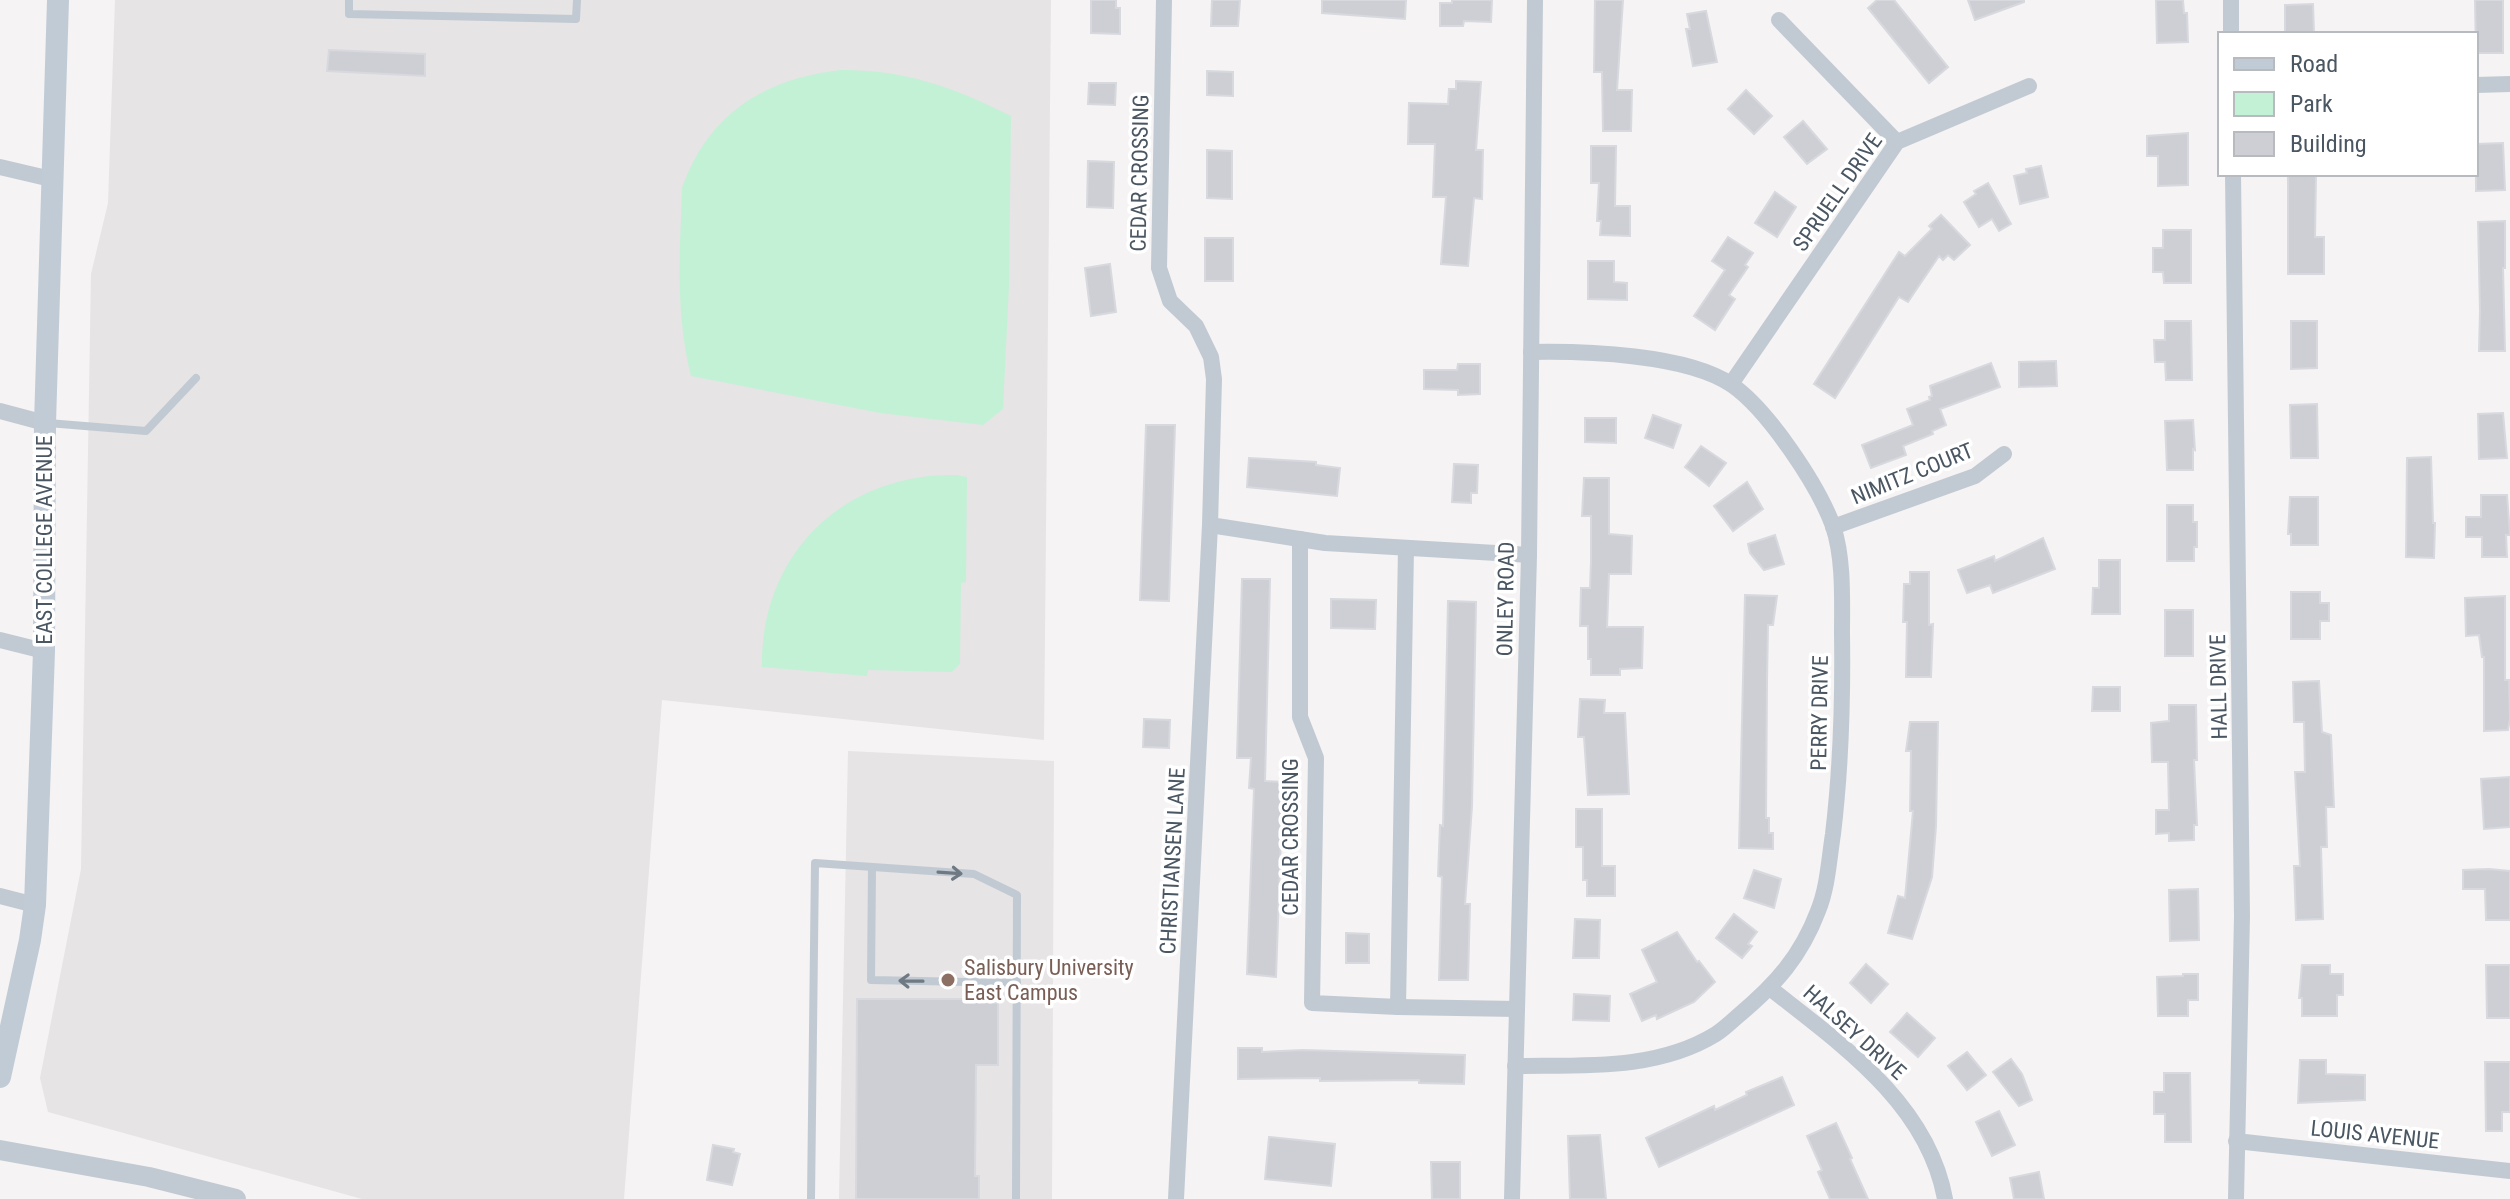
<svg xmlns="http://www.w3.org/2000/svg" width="2510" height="1199" font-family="'Roboto Condensed',sans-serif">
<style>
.education{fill:#e6e4e5}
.green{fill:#c3f1d5}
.building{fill:#cdcfd5;stroke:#d7d9de;stroke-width:2}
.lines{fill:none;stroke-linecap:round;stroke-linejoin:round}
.service{stroke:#c1cad2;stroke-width:8}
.minor{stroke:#c1cad2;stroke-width:16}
.tertiary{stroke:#c1cad2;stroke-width:20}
.secondary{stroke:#c1cbd6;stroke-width:22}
.oneway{stroke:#6e7983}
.education-dot{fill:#8d6e63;stroke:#fff;stroke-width:3}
.labels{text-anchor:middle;stroke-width:7;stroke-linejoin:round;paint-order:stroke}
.street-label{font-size:22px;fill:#4a5661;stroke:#fff}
.education-label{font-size:22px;fill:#785e54;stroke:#fff;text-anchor:start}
</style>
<rect width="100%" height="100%" fill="#f5f3f3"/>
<g class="education">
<polygon points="115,0 1051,0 1044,740 662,700 624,1199 362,1199 48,1112 40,1078 81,869 91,274 108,203"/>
<polygon points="848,751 1054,761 1052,1199 839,1199"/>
</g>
<g class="green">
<path d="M841 70C906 70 953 87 1011 116L1009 286 1003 409 983 425 880 413 691 376C675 312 680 254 682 188 709 113 764 79 841 70Z"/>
<path d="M956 475 967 477 966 582 961 583 960 664 952 672 868 670 867 676 762 667C760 554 844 473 956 475Z"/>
</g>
<g class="building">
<polygon points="1091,0 1116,0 1116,8 1120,8 1120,34 1091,33"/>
<polygon points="1212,0 1240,0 1238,26 1211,26"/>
<polygon points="1322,0 1406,0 1405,19 1322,13"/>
<polygon points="1452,0 1492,0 1491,22 1464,21 1463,26 1440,26 1440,3 1452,3"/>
<polygon points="1595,0 1623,0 1617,90 1632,90 1631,131 1603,131 1602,72 1594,72"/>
<polygon points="1877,0 1894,0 1948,67 1929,83 1868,8"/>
<polygon points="1968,0 2024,0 2024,2 1975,20"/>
<polygon points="2156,0 2183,0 2184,13 2187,13 2188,42 2157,43"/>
<polygon points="2475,0 2503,0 2503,53 2476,53"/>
<polygon points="2313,4 2314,34 2285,34 2285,5"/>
<polygon points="1706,11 1717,62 1693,66 1686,29 1690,29 1687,14"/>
<polygon points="329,50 425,54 425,76 327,71"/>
<polygon points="1207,71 1233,72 1233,96 1207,95"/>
<polygon points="1456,81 1481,82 1476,150 1483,150 1482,199 1474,198 1468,266 1441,264 1446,197 1433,197 1435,144 1408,144 1409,103 1448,104 1449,89 1456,89"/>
<polygon points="1089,83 1116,83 1115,105 1088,104"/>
<polygon points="1746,90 1772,116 1754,134 1728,109"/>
<polygon points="1803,121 1827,149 1807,164 1784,137"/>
<polygon points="2188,133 2188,185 2158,186 2158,156 2147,156 2147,136"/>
<polygon points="2503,143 2505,190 2476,191 2476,144"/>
<polygon points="1591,146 1616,146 1615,206 1630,206 1630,236 1600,235 1601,221 1597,221 1599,183 1591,183"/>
<polygon points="1207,150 1232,151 1232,199 1207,198"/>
<polygon points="1088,161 1114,162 1113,208 1087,207"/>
<polygon points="2041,166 2048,197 2020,204 2014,176 2027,173 2026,169"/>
<polygon points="2288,174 2316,174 2315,237 2324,237 2324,274 2288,274"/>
<polygon points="1988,183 2011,224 1999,231 1992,219 1979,227 1964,202 1976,194 1974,191"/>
<polygon points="1775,192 1796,207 1777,237 1755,223"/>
<polygon points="1941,215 1970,245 1954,260 1948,255 1943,260 1939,256 1908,302 1899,297 1835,398 1814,384 1899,252 1905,256 1932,229 1929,226"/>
<polygon points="2505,221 2505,268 2503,268 2505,351 2479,351 2480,311 2478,222"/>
<polygon points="2163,230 2191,230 2191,283 2164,283 2163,272 2153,272 2153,248 2163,248"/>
<polygon points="1728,237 1753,253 1745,265 1748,267 1729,295 1735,299 1715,330 1694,316 1725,270 1712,261"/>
<rect x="1205" y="238" width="28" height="43"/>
<polygon points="1588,261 1614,261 1614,282 1627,283 1627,300 1588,299"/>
<polygon points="1110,264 1116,312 1091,316 1085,268"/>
<polygon points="2165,321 2191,321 2192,380 2166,380 2165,362 2155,362 2154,340 2165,340"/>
<polygon points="2291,321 2317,321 2317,368 2291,369"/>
<polygon points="2056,361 2057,386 2019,387 2019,362"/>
<polygon points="1991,363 2000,387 1940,409 1946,425 1932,431 1933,434 1903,446 1906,455 1871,468 1862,445 1913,425 1907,409 1930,400 1929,397 1932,396 1930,386"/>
<polygon points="1458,364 1480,364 1480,394 1458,395 1458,390 1424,389 1424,370 1457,370"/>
<polygon points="2317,404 2318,458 2291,458 2290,405"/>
<polygon points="2503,413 2507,458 2479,459 2478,414"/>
<polygon points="1653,415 1681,425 1673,448 1645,438"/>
<polygon points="1585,418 1616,418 1616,443 1585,442"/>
<polygon points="2193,420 2195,450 2193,449 2193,470 2167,470 2165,421"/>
<polygon points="1146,425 1175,425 1169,601 1140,600"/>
<polygon points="1701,446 1726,463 1709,486 1685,467"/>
<polygon points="2431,457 2433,523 2435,523 2434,558 2406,557 2407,458"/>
<polygon points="1249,458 1316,462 1316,465 1340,468 1337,496 1247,487"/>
<polygon points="1454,464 1478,465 1477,493 1471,493 1471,503 1452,502"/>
<polygon points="1584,478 1609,478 1609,534 1632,536 1631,574 1609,574 1607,627 1643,627 1642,668 1620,669 1620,675 1591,675 1591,659 1588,659 1588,626 1580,626 1581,588 1590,588 1591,562 1591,516 1582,516"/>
<polygon points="1747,482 1763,509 1733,531 1714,506"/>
<polygon points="2481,495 2507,495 2510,535 2506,535 2507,557 2482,557 2482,537 2466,537 2466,517 2481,517"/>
<polygon points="2290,497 2318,497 2318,545 2291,545 2291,534 2288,534"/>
<polygon points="2167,505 2193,505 2193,522 2197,522 2197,547 2194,547 2194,561 2167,561"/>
<polygon points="1775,535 1784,564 1764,570 1750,553 1748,544"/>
<polygon points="2043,538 2055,569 1993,593 1990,585 1967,593 1958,570 1994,556 1995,561"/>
<polygon points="2099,560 2120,560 2120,614 2092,614 2093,588 2099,588"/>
<polygon points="1910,572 1929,572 1929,625 1933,624 1931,677 1906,677 1907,622 1903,622 1904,584 1910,584"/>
<polygon points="1242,579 1270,579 1265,781 1283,782 1276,977 1247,974 1254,789 1249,788 1251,758 1237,758"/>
<polygon points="2291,592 2320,592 2320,603 2329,603 2329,621 2320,621 2320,639 2291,639"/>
<polygon points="1745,595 1777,596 1773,625 1768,625 1767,680 1766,818 1769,818 1769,833 1773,833 1773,849 1739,848"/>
<polygon points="2505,596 2505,680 2509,680 2510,719 2508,730 2484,731 2484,657 2482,657 2479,635 2466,636 2465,598"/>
<polygon points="1331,599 1376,600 1375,629 1331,628"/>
<polygon points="1448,601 1476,602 1472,806 1465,904 1470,904 1468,980 1439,980 1442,877 1438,876 1440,825 1443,826"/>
<rect x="2165" y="610" width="28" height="46"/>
<polygon points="2319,681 2322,732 2331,735 2334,807 2326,807 2327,847 2321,847 2323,919 2296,920 2294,866 2300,866 2295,772 2305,772 2304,722 2294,722 2293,682"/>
<polygon points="2093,687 2120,687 2120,711 2092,711"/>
<polygon points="1580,699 1605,700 1604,713 1625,713 1629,794 1588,795 1584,737 1578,737"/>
<polygon points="2169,705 2196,705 2197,760 2194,760 2197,825 2194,825 2194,840 2169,841 2169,833 2156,834 2156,810 2169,810 2168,762 2152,762 2151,723 2169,721"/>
<polygon points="1144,719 1170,720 1169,748 1143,747"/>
<polygon points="1910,722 1938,722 1936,826 1932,877 1912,939 1888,933 1898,896 1905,898 1913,811 1910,811 1911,751 1906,751"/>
<polygon points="2510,777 2510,827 2484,829 2481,779"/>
<polygon points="1576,809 1602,809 1602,866 1615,866 1615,896 1587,896 1587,880 1583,880 1583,847 1576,847"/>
<polygon points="2489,869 2510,871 2510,920 2486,920 2485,889 2463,889 2463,870"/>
<polygon points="1754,870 1781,879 1774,908 1744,898"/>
<polygon points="2198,889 2199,940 2170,941 2169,890"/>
<polygon points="1734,914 1757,932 1748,944 1752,946 1742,958 1716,938"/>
<polygon points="1575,919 1600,920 1599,958 1573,958"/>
<polygon points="1677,932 1697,962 1699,961 1715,982 1694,1002 1657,1019 1656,1015 1642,1021 1630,994 1657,982 1642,950"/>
<polygon points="1346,933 1369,934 1369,963 1346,963"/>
<polygon points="1866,964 1888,984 1871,1003 1850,983"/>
<polygon points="2302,965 2330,965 2330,974 2343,974 2343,995 2337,995 2337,1016 2302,1016 2302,998 2299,998"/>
<polygon points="2486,965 2510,965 2510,1018 2487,1018"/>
<polygon points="2183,974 2198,974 2198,1000 2188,1000 2188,1016 2158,1016 2157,977 2183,976"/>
<polygon points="1574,994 1610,996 1609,1021 1573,1020"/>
<polygon points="857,999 976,999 976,1002 998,1003 998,1065 976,1065 975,1176 979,1176 979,1199 856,1199"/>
<polygon points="1907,1013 1935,1038 1918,1057 1890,1032"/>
<polygon points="1238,1048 1262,1048 1262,1052 1303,1050 1465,1055 1464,1084 1419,1083 1419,1080 1320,1081 1320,1078 1238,1079"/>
<polygon points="1967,1052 1986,1075 1967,1090 1948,1066"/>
<polygon points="2011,1059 2022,1074 2032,1100 2019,1106 1993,1072"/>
<polygon points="2300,1060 2326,1060 2326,1074 2365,1075 2365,1100 2298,1103"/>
<polygon points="2485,1062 2510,1062 2510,1112 2502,1112 2502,1131 2486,1131"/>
<polygon points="2164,1073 2190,1073 2191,1142 2165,1142 2165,1114 2154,1114 2154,1092 2164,1092"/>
<polygon points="1782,1077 1794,1105 1659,1167 1646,1138 1714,1106 1715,1110 1747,1095 1746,1092"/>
<polygon points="1999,1111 2015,1145 1992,1156 1976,1122"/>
<polygon points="1836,1123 1852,1158 1850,1159 1868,1199 1830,1199 1818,1172 1822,1170 1807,1136"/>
<polygon points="1600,1135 1606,1199 1570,1199 1568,1136"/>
<polygon points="1269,1137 1335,1144 1331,1186 1265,1179"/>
<polygon points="713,1145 734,1149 733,1152 740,1154 732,1185 707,1180"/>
<polygon points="1431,1162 1460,1162 1460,1199 1432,1199"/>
<polygon points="2039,1172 2044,1199 2014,1199 2010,1178"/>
</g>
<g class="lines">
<g class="service">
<polyline points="349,0 349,14 576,19 577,0"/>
<polyline points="48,423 146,431 196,378"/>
<polyline points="872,867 871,980 1017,983"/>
<polyline points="811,1199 815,863 974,874 1017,895 1016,1199"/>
</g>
<g class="minor">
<polyline points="1164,0 1159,268 1170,301 1196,326 1211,357 1214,379 1210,525 1325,543 1529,555"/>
<polyline points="2231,0 2231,34"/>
<polyline points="1779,20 1897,142"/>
<polyline points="2476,85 2510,84"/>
<polyline points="0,167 51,179"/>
<polyline points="2233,174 2242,916 2236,1199"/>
<polyline points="1731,384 1897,142 2029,86"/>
<polyline points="0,411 45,423"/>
<polyline points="1833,527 1975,476 2004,454"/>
<polyline points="1300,539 1300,717 1316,758 1312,1003 1398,1007 1406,548"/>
<polyline points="0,640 44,651"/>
<polyline points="0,896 35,905"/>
<path d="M1771 989C1841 1044 1928 1104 1945 1199"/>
<polyline points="1398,1007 1517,1009"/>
<path d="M1515 1066C1582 1065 1656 1071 1716 1034 1724 1029 1732 1021 1739 1015 1776 984 1801 956 1818 911 1828 886 1829 859 1833 834 1841 767 1843 701 1842 634 1842 600 1844 559 1833 526 1818 485 1768 410 1732 385 1687 354 1584 351 1531 352"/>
<polyline points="2236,1141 2510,1171"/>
<polyline points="1176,1199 1210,525"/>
<polyline points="1512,1199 1529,555 1535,0"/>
</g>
<polyline class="tertiary" points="0,1150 149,1177 236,1199"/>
<polyline class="secondary" points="0,1077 30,940 35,905 44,651 45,423 58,0"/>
</g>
<defs><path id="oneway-shaft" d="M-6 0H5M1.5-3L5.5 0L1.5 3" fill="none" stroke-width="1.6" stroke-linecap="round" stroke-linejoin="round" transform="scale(2)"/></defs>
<g class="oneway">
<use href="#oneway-shaft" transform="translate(950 873) rotate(4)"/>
<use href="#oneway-shaft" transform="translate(911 981) rotate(-179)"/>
</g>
<circle class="education-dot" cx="948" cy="980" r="8"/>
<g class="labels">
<g class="street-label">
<text transform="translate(1139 173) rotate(-89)" y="8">CEDAR CROSSING</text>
<text transform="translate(1837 192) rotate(-55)" y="8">SPRUELL DRIVE</text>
<text transform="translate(1912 473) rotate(-22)" y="8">NIMITZ COURT</text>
<text transform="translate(44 540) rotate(-90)" y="8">EAST COLLEGE AVENUE</text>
<text transform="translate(1505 599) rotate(-89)" y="8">ONLEY ROAD</text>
<text transform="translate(2218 687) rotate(-91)" y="8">HALL DRIVE</text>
<text transform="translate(1819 713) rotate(-89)" y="8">PERRY DRIVE</text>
<text transform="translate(1290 837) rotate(-90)" y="8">CEDAR CROSSING</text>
<text transform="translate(1172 861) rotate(-87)" y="8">CHRISTIANSEN LANE</text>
<text transform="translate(1855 1032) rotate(42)" y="8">HALSEY DRIVE</text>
<text transform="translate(2375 1134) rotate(6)" y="8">LOUIS AVENUE</text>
</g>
<g class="education-label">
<text x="964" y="975">Salisbury University<tspan x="964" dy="25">East Campus</tspan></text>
</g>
</g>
<rect x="2218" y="32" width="260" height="144" fill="#ffffff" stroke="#b7bbc0" stroke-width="2"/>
<rect x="2234" y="58" width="40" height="12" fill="#c1cbd6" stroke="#b7bbc0" stroke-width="2"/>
<text x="2290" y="72" font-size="24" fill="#4a5661">Road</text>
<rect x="2234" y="92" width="40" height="24" fill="#c3f1d5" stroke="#b7bbc0" stroke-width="2"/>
<text x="2290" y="112" font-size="24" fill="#4a5661">Park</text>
<rect x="2234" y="132" width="40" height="24" fill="#cdcfd5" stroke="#b7bbc0" stroke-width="2"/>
<text x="2290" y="152" font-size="24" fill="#4a5661">Building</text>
</svg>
